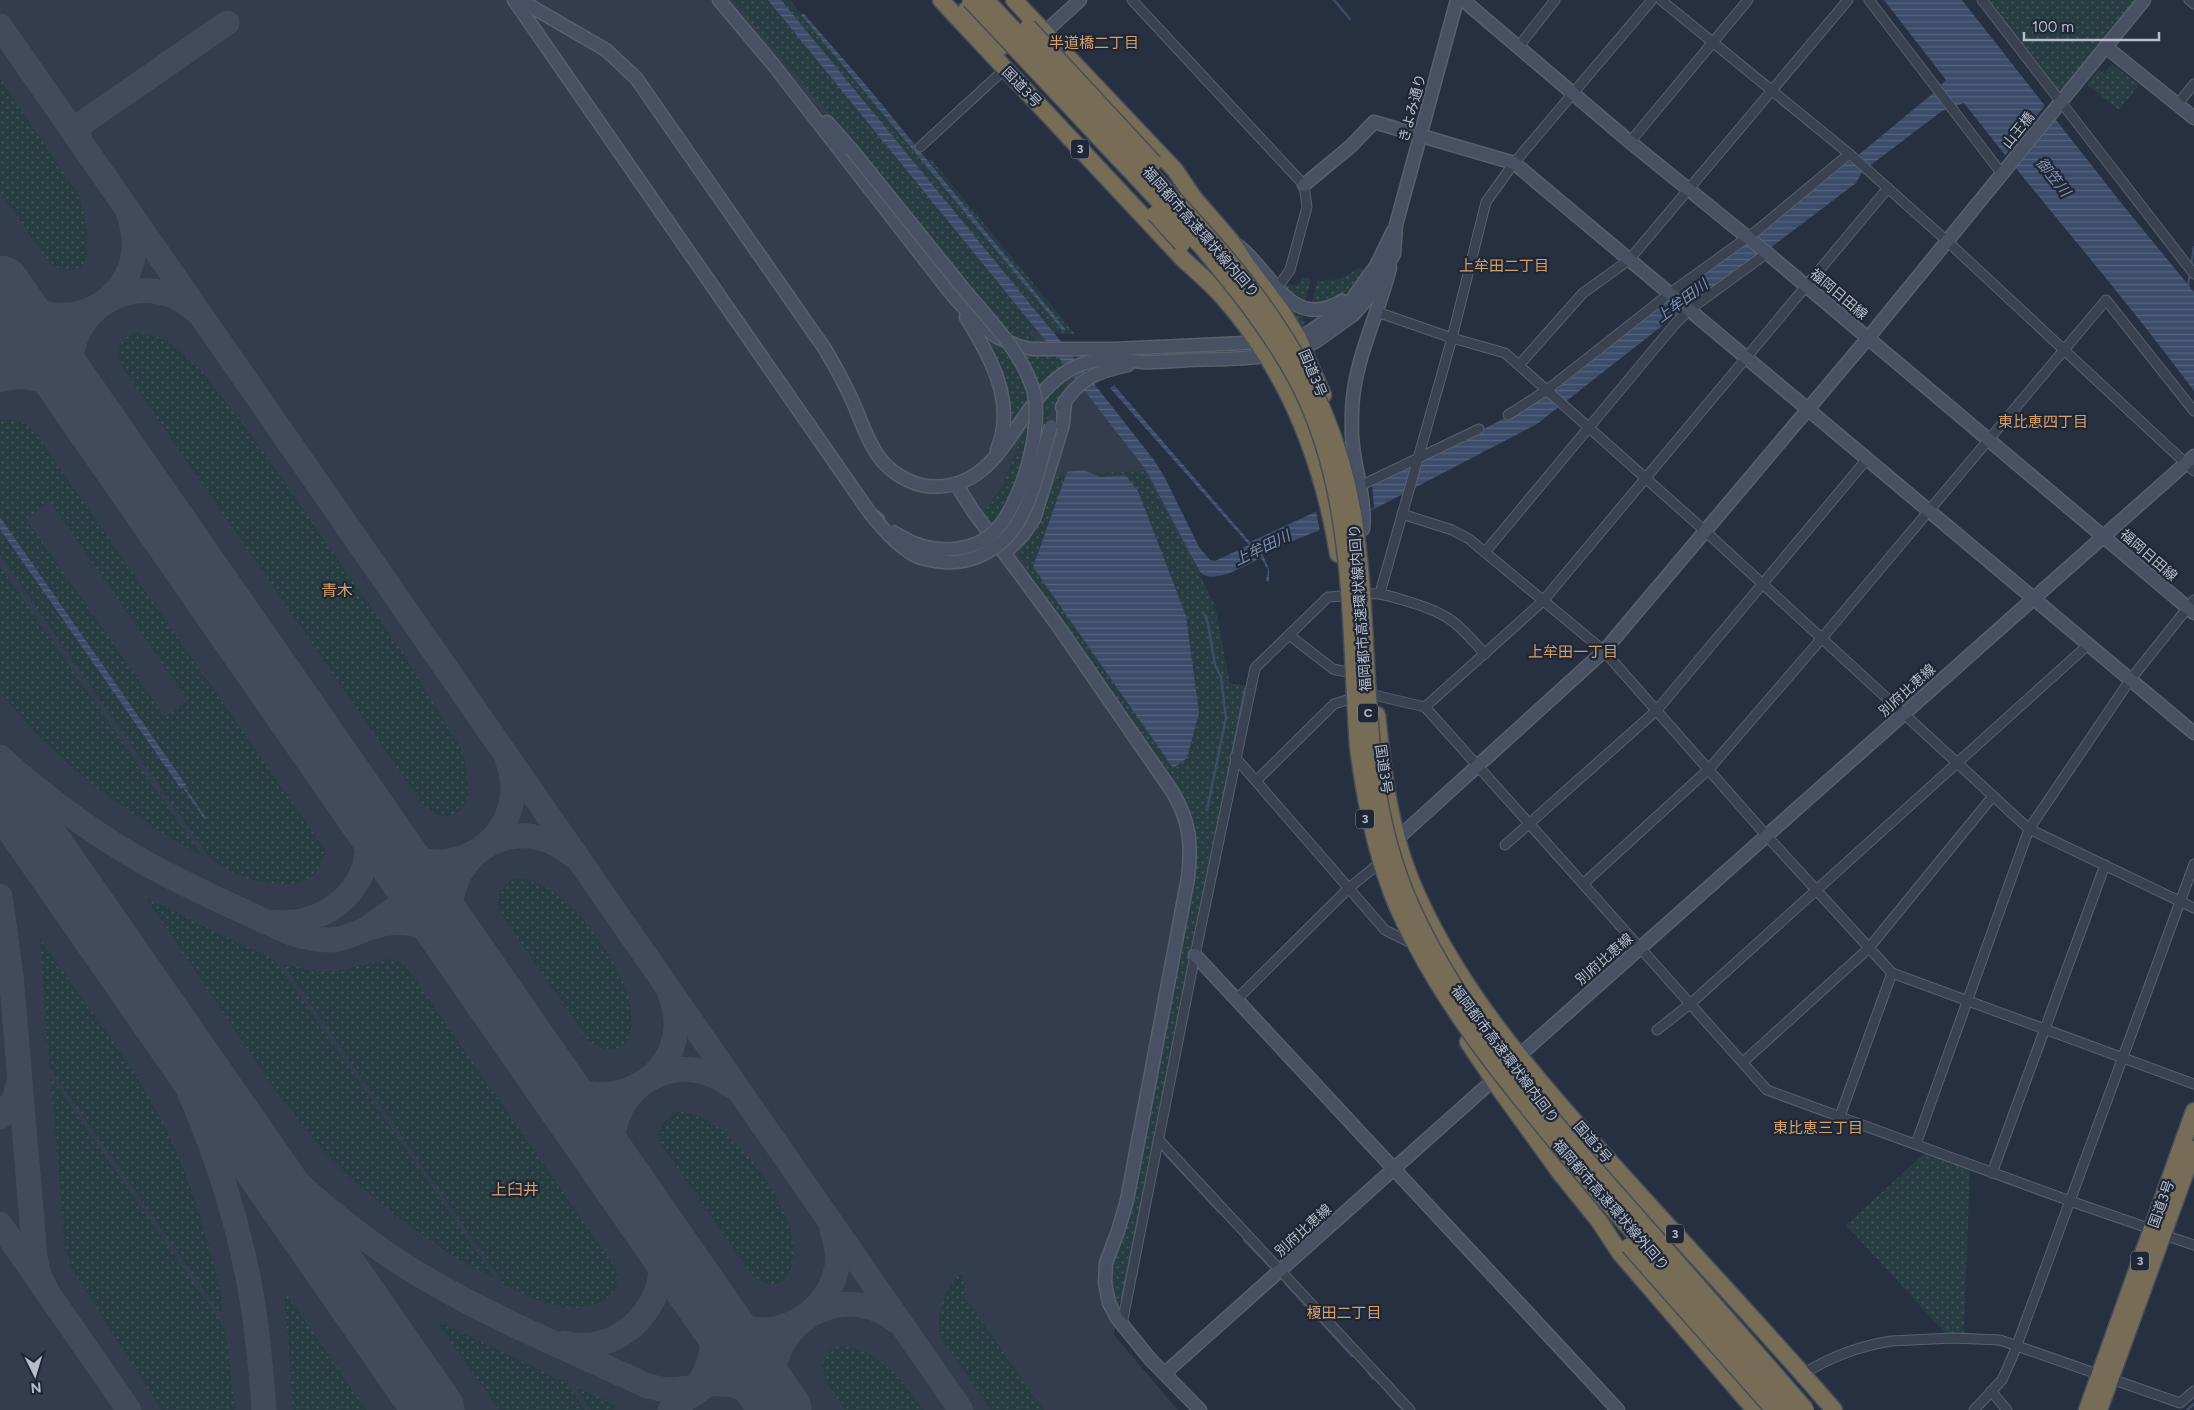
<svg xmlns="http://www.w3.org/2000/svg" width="2194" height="1410" font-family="Figtree,'Noto Sans JP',sans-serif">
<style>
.airport{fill:#343d4e}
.green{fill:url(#green-dots);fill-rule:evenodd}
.water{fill:url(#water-rules)}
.pier{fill:#263041}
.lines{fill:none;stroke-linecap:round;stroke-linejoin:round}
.stream{stroke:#3c4c6a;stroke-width:2.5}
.taxiway{stroke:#414b5c;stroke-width:25}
.runway{stroke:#414b5c;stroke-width:61}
.street-casing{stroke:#58606e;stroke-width:11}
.secondary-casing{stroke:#58606e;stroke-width:15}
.highway-casing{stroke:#454d5b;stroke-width:19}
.street{stroke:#3a4251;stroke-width:9}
.secondary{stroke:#485164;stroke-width:12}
.highway{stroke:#776d57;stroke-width:16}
.secondary-bridge-casing{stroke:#58606e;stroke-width:15;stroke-linecap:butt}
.highway-bridge-casing{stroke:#454d5b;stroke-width:19;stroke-linecap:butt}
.secondary-bridge{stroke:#485164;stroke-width:12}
.highway-bridge{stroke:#776d57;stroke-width:16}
.labels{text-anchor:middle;stroke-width:4.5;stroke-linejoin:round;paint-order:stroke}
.shield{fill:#1f2736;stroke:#89909e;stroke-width:1}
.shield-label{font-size:12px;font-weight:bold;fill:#b7bdcb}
.street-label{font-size:14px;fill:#b7bdcb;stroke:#1f2736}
.neighbourhood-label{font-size:15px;fill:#d6a067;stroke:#1f2736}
.water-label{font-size:15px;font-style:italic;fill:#7e91b2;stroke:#1f2736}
.quarter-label{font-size:16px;fill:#d6a067;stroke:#1f2736}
</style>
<defs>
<pattern id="green-dots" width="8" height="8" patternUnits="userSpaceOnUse" patternTransform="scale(1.25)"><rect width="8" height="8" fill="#283d42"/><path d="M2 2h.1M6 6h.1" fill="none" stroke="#45575c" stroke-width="1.8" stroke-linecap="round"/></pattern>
<pattern id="water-rules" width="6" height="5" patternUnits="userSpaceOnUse" patternTransform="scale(1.25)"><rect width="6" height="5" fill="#3c4c6a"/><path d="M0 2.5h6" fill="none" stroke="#56647e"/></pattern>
</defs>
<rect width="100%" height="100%" fill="#263041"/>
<polygon class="airport" points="0,0 770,0 1138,453 1165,493 1214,607 1225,682 1245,686 1138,1185 1114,1335 1178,1410 0,1410"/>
<g class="green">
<polygon points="732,0 790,0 801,14 803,13 886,108 928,161 931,159 1075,334 1029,332 1037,342 1005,334 834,120"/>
<polygon points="1989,0 2136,0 2065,88 2059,90 2054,87"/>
<polygon points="2112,64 2139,85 2119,110 2087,85 2099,70 2104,73"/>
<polygon points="0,78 80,197 87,229 87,258 82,266 73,270 64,271 50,264 0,192"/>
<polygon points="1359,268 1364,269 1364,271 1343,296 1311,307 1317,281 1340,279"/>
<polygon points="1303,278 1311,279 1304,305 1284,287 1286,285 1298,285"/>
<polygon points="1290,307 1302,313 1306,328 1301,328 1289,308"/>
<path d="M140 332 153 335 170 343 199 368 251 434 403 653 461 748 467 767 468 796 465 807 457 813 444 817 425 808 124 370C114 352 118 336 140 332Z"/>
<polygon points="993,347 1006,349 1023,378 1032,400 1011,431 1007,393"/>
<polygon points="1019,352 1057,355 1067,368 1039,390"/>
<polygon points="1066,379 1068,385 1054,405 1042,431 1041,397"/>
<polygon points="1032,411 1025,462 1001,515 990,527 984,516 986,509 1003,484"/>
<path d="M11 419 22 422 33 429 324 848C325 894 270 887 241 876 230 872 220 865 210 859L0 555V420ZM50 502 188 700 165 717 26 519Z"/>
<path d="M1144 470 1215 605 1230 685 1247 687 1122 1305C1096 1282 1123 1236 1133 1210L1194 887C1200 843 1200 826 1178 786L1024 569 1029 560H1019L1018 552 1037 528 1057 476Z"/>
<path d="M0 566 202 856C128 815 59 765 5 698L0 691Z"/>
<path d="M517 878C560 875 621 961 629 999 631 1008 633 1020 631 1029 626 1055 604 1054 588 1040L499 911C495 894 501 884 517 878Z"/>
<polygon points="146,898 275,960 496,1279 448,1253 397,1217 356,1183 320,1147 272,1086"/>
<path d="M40 939C73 986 109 1033 140 1082 172 1134 196 1194 211 1254 215 1270 224 1297 222 1313L218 1311 49 1067Z"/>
<path d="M388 959 404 963 616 1268C619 1281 617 1291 606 1299 575 1320 533 1299 504 1285L283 964 314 971 334 972Z"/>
<polygon points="50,1076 226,1329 235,1410 161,1410 71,1267 65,1247"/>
<path d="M677 1112C724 1112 770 1178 787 1219 798 1246 798 1305 753 1277L661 1144C657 1130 663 1119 677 1112Z"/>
<polygon points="1926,1152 1970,1168 1964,1333 1945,1333 1846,1225"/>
<path d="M962 1271 965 1297 1044 1410H991L940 1337C936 1313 944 1289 962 1271Z"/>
<polygon points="287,1295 367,1410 293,1410 285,1300"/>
<polygon points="440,1322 566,1382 585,1410 499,1410 438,1323"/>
<path d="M841 1346C880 1348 903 1382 924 1410H845L826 1383 822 1364 830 1350Z"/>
<polygon points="574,1386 617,1406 617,1407 614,1410 591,1410"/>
</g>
<g class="water">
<path d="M768 0H781L1063 344 1154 460 1165 478 1199 547 1210 560 1215 561 1249 545 1110 388 1114 385 1250 542 1372 486 1515 413 1760 230 1847 162H1850L1932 94 1942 88 1941 85 1946 80 1884 0H1962L2122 204 2194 292V391C2121 292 2039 200 1964 103L1942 111 1872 164 1862 172 1856 183 1753 261 1694 304 1681 311 1537 424 1376 508 1262 553 1269 569V582L1266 581 1268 570 1261 558C1246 565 1213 586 1200 572L1146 470 1049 345Z"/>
<polygon points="803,13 865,84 1066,330 1063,331 801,15"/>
<polygon points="1083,470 1101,477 1125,475 1138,491 1186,616 1199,713 1187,758 1173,768 1033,567 1067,472"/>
<polygon points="0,517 186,785 185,787 206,818 205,820 183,788 181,789 0,529"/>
</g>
<g class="pier">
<polygon points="2046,104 2056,118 2013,170 2003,158"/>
<polygon points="1372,486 1374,508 1320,531 1316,511"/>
</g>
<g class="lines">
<g class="stream">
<polyline points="1334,0 1350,19"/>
<polyline points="2191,265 2194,247"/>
<polyline points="2188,287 2190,273"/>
<polyline points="1205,615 1208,624 1215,665 1221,677 1226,718 1207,810"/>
<polyline points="1220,815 1245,689"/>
<polyline points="1165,1154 1220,1213"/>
<polyline points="1244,1240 1270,1267"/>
<polyline points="1285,1283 1352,1356"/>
<polyline points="1122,1298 1144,1190"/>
<polyline points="1368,1372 1373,1379"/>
<polyline points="1387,1392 1403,1410"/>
<polyline points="2187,1410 2194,1404"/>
</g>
<g class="taxiway">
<polyline points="0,26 961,1410"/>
<polyline points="80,141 78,132 81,124 227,23"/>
<path d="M3 290C65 350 157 294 129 215"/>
<path d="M0 363C13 340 11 314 3 290"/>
<polyline points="0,374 86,314"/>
<path d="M0 380C30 370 59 384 82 403"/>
<path d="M82 403C75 390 70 377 71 363 72 300 148 267 195 310"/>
<path d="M0 757C45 798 94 834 147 864 194 890 243 911 291 933 304 937 315 940 329 940 343 940 355 933 369 928 405 915 437 926 463 952"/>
<path d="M378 830C385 838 391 846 400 851 461 887 532 828 508 762"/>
<polyline points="0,896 11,975 35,1257 39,1275 47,1291"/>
<path d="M275 922C318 927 362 897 367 853 370 834 364 817 357 800"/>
<polyline points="372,925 464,860"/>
<path d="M112 947C178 1053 225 1159 249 1282 257 1324 261 1367 264 1410"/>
<path d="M462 950C420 875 505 799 572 855"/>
<path d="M543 1067C601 1132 702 1072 670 994"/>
<path d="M211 1090C268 1160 333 1221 410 1269 484 1315 566 1348 645 1385 671 1394 696 1390 719 1376"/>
<polyline points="0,1117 14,1100 19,1082"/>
<path d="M624 1183C583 1108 665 1035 733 1087"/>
<polyline points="0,1224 129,1410"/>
<path d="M704 1300C710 1306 716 1313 724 1318 766 1347 825 1319 836 1271 840 1258 836 1242 832 1230"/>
<path d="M564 1343C615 1356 660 1314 662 1264 662 1249 656 1236 651 1223"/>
<path d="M703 1385C733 1380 758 1390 781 1410"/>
<path d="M694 1391C715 1363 718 1332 704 1300"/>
<polyline points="670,1410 790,1328"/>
<path d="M782 1410C746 1339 835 1272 896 1321"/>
</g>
<g class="runway">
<polyline points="0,286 781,1410"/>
<polyline points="0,786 434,1410"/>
</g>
<defs>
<g id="street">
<polyline points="1132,0 1304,185 1307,207 1290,270 1277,288"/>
<polyline points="1661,0 1852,156 1947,241 2194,471"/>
<polyline points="1869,0 2002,174"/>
<polyline points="1982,0 2194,274"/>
<polyline points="2189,0 2194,4"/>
<polyline points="1519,46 1555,0"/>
<polyline points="2177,105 2194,84"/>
<polyline points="1630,142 1748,0"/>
<polyline points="920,147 1005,69"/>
<polyline points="1377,312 1452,338 1505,353 1705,531 2029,829 2194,908"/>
<polyline points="1519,365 1583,293 1629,260 1848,0"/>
<polyline points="1508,415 1547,390 1669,294 1759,229 1849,154"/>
<polyline points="1360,486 1479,429"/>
<polyline points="1402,514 1452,530 1469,539 1604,651 1766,835 1892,973 2194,1084"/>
<polyline points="1486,551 1675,324 1689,310 1767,253"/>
<polyline points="1380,593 1452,338 1486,202 1514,163 1652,0"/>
<path d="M1368 594C1382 593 1393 597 1406 601 1448 613 1457 622 1485 654"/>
<polyline points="1289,635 1333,669 1347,672"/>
<polyline points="1374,695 1425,707 1543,601 1888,188"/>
<polyline points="1425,707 1767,1090 2070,1201 2151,1229"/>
<polyline points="1235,757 1385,930 1407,941"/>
<polyline points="1257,780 1334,704 1347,700"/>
<polyline points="1505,845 1657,710 1867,459"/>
<polyline points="1583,884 1709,769 1822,638 2106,300 2194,411"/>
<polyline points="1236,1000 1349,888 1376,866"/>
<polyline points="1657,1030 1690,1004 2089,644"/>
<polyline points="1743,1062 1868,949 1993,796"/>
<polyline points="1840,1116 1892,973"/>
<polyline points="1158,1139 1410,1410"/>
<polyline points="1916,1144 2029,829 2130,680 2194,600"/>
<polyline points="1992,1173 2105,865"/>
<polyline points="2164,1235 2194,1245"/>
<polyline points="1122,1324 1195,955 1255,668 1328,597 1341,596"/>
<path d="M1803 1374C1830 1357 1860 1346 1891 1341L1953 1338 2000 1340 2180 1403 2194 1391"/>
<polyline points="1991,1391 2007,1410"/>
<polyline points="1974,1410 2002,1380 2014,1353 2194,864"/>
</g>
<g id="secondary">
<polyline points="514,0 870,513 878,520"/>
<path d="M520 0 606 50 636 78 825 349C835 366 845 384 853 402 861 421 867 440 879 457 890 472 908 483 926 486 1008 495 1014 392 1079 365 1099 357 1122 360 1142 362 1157 363 1173 361 1188 360 1216 359 1247 360 1275 354"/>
<polyline points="719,0 772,63 953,296 976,321 997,337 1018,346 1032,349 1115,349 1265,342"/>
<polyline points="1463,0 1630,142 1767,253 2194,613"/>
<polyline points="1045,32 1080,0"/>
<polyline points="2106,47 2194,118"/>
<polyline points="827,122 851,149"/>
<polyline points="1304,185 1351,146 1374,122 1514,163 2194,733"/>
<path d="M1237 245C1271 269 1290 333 1342 301L1345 304"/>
<path d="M966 317C990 356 1017 403 997 450"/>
<polyline points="1290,339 1308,333 1347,306 1376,266 1393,231"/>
<polyline points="1294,350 1302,349 1318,340 1353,315 1368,298 1394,254 1396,225 1457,0"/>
<path d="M1062 407C1077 379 1099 371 1128 365"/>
<path d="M956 484 973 511 1056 623 1172 791C1190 821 1192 844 1188 878L1127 1200 1118 1231 1106 1263 1105 1283 1109 1303 1117 1318 1150 1359 1200 1410"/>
<path d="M1363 529C1366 501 1356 474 1353 446 1351 435 1352 423 1352 412 1353 362 1378 316 1390 268"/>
<polyline points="1005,553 1023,535 1034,519 1063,424 1065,401"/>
<polyline points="1397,839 1604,651 1868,338 2144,0"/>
<polyline points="1195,955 1618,1410"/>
<polyline points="1513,1061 2194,456"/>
<polyline points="1165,1373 1499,1075"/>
</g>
<g id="highway">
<path d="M941 0 1183 259C1196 271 1210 283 1222 296 1287 369 1322 458 1338 554"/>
<polyline points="1014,0 1175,170 1194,198 1231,241 1246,264 1282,312 1298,338 1323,395"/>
<polyline points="966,10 1001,47"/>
<path d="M1377 715C1383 770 1389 826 1410 878 1453 984 1530 1072 1605 1156 1681 1241 1760 1324 1834 1410"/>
<polyline points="1468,1042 1501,1091 1561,1174 1599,1221 1620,1253 1755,1410"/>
<polyline points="2087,1410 2194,1111"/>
<polyline points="2099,1410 2194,1149"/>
</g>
</defs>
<use href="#street" class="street-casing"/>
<use href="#secondary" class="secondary-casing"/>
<use href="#highway" class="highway-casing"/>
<use href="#street" class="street"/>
<use href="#secondary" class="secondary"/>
<use href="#highway" class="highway"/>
<defs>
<g id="secondary-bridge">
<path d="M851 149C888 195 925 241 962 287 987 318 1021 350 1033 389 1044 425 1022 504 995 531 976 551 940 554 914 543 906 540 899 535 891 531"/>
<path d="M870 513C883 529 896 544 914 555 921 559 928 560 936 561 971 567 1004 549 1021 517 1035 491 1042 455 1051 426"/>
</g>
<g id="highway-bridge">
<path d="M970 0 1201 246C1236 288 1270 330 1296 378 1356 490 1349 624 1358 747 1365 801 1376 857 1398 908 1439 1000 1502 1077 1566 1154 1639 1241 1715 1325 1790 1410"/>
<path d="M986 0C1034 51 1082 103 1131 154 1235 263 1327 359 1353 514 1375 646 1354 779 1411 906 1464 1023 1554 1123 1639 1219 1695 1283 1751 1346 1806 1410"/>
<polyline points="1028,27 1154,163"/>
<polyline points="1155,214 1182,244"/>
<polyline points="1629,1246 1774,1410"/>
</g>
</defs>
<use href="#secondary-bridge" class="secondary-bridge-casing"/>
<use href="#highway-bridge" class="highway-bridge-casing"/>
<use href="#secondary-bridge" class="secondary-bridge"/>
<use href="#highway-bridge" class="highway-bridge"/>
</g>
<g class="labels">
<g class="shield">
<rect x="1071" y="139.5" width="18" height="19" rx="4"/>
<rect x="1358" y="703.5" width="20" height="19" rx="4"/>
<rect x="1356" y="809.5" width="18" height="19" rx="4"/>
<rect x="1666" y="1224.5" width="18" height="19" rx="4"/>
<rect x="2131" y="1251.5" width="18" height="19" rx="4"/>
</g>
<g class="shield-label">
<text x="1080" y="153">3</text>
<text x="1368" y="717">C</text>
<text x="1365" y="823">3</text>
<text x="1675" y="1238">3</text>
<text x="2140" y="1265">3</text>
</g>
<g class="street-label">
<text transform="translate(1022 87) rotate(46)" y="5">国道3号</text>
<text transform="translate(1412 108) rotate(-75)" y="5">きよみ通り</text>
<text transform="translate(2018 130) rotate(-51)" y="5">山王橋</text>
<text transform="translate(1201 232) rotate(49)" y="5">福岡都市高速環状線内回り</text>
<text transform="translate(1839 294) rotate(40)" y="5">福岡日田線</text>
<text transform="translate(1313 373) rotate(67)" y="5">国道3号</text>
<text transform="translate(2149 555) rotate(41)" y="5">福岡日田線</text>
<text transform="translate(1360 608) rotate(-94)" y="5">福岡都市高速環状線内回り</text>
<text transform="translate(1907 690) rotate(-42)" y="5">別府比恵線</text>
<text transform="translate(1384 769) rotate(82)" y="5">国道3号</text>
<text transform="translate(1604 959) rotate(-41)" y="5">別府比恵線</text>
<text transform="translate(1505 1054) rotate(53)" y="5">福岡都市高速環状線内回り</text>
<text transform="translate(1593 1142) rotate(49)" y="5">国道3号</text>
<text transform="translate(2161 1204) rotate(-70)" y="5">国道3号</text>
<text transform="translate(1611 1205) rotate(49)" y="5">福岡都市高速環状線外回り</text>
<text transform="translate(1303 1230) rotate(-42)" y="5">別府比恵線</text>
</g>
<g class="neighbourhood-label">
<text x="1094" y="48">半道橋二丁目</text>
<text x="1504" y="271">上牟田二丁目</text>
<text x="2043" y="427">東比恵四丁目</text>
<text x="1573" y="657">上牟田一丁目</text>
<text x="1818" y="1133">東比恵三丁目</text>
<text x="1344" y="1318">榎田二丁目</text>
</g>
<g class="water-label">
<text transform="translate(2053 177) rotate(51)" y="5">御笠川</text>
<text transform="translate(1682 301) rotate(-37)" y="5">上牟田川</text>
<text transform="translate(1262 548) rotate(-26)" y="5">上牟田川</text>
</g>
<g class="quarter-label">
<text x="337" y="596">青木</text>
<text x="515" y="1195">上臼井</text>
</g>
</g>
<g transform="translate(35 1375) rotate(175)" stroke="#1f2736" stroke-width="4" paint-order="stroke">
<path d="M0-4L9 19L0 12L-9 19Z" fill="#b7bdcb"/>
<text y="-8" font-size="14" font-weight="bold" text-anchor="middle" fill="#b7bdcb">N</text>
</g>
<path d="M2024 32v8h135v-8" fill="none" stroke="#b7bdcb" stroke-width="2.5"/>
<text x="2032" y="32" font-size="15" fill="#b7bdcb" stroke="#1f2736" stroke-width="4" paint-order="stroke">100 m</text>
</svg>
